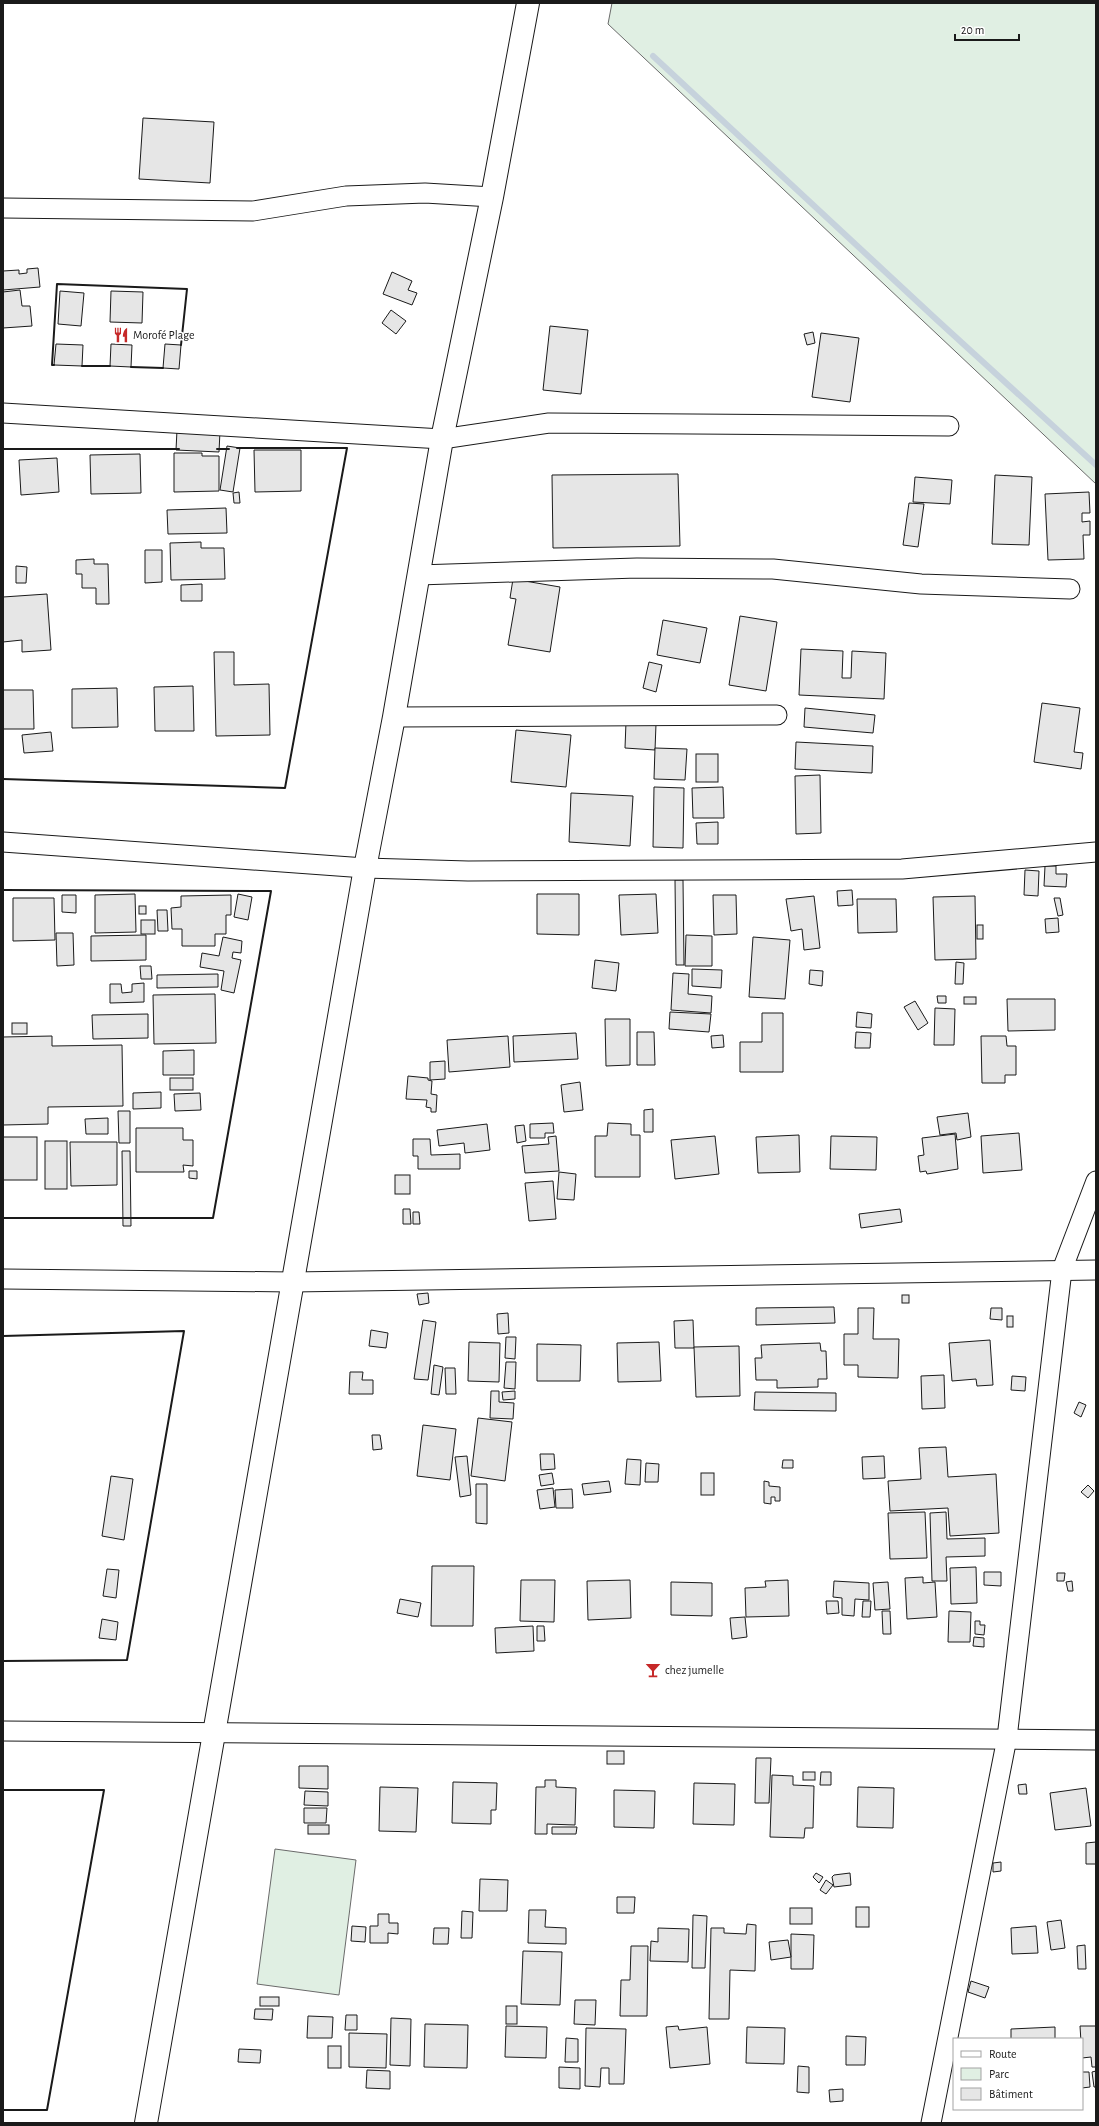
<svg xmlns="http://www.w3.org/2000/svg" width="1099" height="2126" font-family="'Alegreya Sans',sans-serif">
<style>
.green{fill:#e0efe3;stroke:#6a6a6a}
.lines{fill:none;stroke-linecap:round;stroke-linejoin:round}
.stream{stroke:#c6d2dc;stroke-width:6}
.building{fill:#e6e6e6;stroke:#1a1a1a}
.minor-casing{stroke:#1a1a1a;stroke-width:21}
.tertiary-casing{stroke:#1a1a1a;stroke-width:24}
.minor{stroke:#fff;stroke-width:19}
.tertiary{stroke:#fff;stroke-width:22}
.wall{stroke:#1a1a1a;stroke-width:2}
.labels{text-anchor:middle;stroke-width:3;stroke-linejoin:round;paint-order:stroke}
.poi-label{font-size:12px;fill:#1a1a1a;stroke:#fff;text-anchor:start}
</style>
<rect width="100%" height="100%" fill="#fff"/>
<g class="green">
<polygon points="612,3 1096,3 1096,484 608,24"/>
<polygon points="275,1849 356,1860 339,1995 257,1984"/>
</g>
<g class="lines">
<polyline class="stream" points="653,56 937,320 1096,465"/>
</g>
<g class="building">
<polygon points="143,118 214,122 210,183 139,179"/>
<polygon points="38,268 40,287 3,290 3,271 19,270 19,274 27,273 27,269"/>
<polygon points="392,272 412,281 408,290 417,293 412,305 383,294"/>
<polygon points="20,290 22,306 30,306 32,326 3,328 3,292"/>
<polygon points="60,291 84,293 81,326 58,324"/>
<polygon points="111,291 143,292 142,323 110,322"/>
<polygon points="391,310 406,321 396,334 382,323"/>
<polygon points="550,326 588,330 581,394 543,390"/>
<polygon points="813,332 815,343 807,345 804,334"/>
<polygon points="821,333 859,338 850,402 812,397"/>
<polygon points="56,344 83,345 82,366 54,365"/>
<polygon points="111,344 132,345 131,367 110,366"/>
<polygon points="165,344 181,345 179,369 163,368"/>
<polygon points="177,430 220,431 219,452 176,450"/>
<polygon points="227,446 240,448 233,492 220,490"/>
<polygon points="254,450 301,450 301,491 255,492"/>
<polygon points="174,453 202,453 202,456 219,456 219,491 174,492"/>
<polygon points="140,454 141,493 91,494 90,455"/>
<polygon points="57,458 59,492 21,495 19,460"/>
<polygon points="678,474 680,546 553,548 552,475"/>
<polygon points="995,475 1032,477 1029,545 992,544"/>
<polygon points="915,477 952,480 950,504 913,502"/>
<polygon points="239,492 240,503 234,503 233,493"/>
<polygon points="1089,492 1090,513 1082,513 1082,522 1090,521 1090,535 1083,535 1084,559 1048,560 1045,494"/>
<polygon points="909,503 924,504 918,547 903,545"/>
<polygon points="226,508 227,533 168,534 167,510"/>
<polygon points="201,542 201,548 224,548 225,579 171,580 170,543"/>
<polygon points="145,550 162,550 162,582 145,583"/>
<polygon points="94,559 94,564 108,564 109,604 96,604 96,588 82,588 82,574 76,574 76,560"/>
<polygon points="16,566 27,567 26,583 16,583"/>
<polygon points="513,579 560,587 550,652 508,645 516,599 510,598"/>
<polygon points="202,584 202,601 181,601 181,585"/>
<polygon points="47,594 51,650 22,652 22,640 3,642 3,597"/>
<polygon points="740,616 777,622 766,691 729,685"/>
<polygon points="663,620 707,628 700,663 657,655"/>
<polygon points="801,649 843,651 842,678 851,678 852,651 886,653 884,699 799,695"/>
<polygon points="214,652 234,652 234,685 269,684 270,735 216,736"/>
<polygon points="649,662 662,665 656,692 643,688"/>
<polygon points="193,686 194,731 155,731 154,687"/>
<polygon points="117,688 118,727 72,728 72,689"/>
<polygon points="3,690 33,690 34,729 3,729"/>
<polygon points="1042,703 1080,708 1074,752 1083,753 1081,769 1034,762"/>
<polygon points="805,708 875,715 873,733 804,727"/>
<polygon points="626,722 656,724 655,750 625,748"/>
<polygon points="516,730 571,735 566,787 511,782"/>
<polygon points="51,732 53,751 24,753 22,735"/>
<polygon points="796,742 873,746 872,773 795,769"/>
<polygon points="655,748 687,749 685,780 654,779"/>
<rect x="696" y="754" width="22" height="28"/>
<polygon points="820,775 821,833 796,834 795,776"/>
<polygon points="654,787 684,788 683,848 653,847"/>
<polygon points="723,787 724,818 693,818 692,788"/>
<polygon points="571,793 633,796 630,846 569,842"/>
<polygon points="718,822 718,844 697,844 696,823"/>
<polygon points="1045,866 1056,866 1056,874 1067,874 1066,887 1044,886"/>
<polygon points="1025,870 1039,871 1038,896 1024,895"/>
<polygon points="675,880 683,880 684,965 676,965"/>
<polygon points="852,890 853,905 838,906 837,891"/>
<polygon points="135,894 136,932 95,933 95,895"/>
<polygon points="238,894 252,897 248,920 234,917"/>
<polygon points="537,894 579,894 579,935 537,934"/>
<polygon points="656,894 658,933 621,935 619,895"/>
<polygon points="62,895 76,895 76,913 62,912"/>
<polygon points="231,895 231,915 226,915 226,934 215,934 215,946 182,946 182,929 172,929 171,908 181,907 181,896"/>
<polygon points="713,895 736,895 737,934 714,935"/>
<polygon points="814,896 820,948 804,950 802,929 791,931 786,899"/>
<polygon points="975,896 976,959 935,960 933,897"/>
<polygon points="13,898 54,898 55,940 13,941"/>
<polygon points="1054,898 1060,898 1063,915 1058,916"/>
<polygon points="857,899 896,899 897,932 858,933"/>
<rect x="139" y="906" width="7" height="8"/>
<polygon points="157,910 167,910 168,931 158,931"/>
<polygon points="1058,918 1059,932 1046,933 1045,919"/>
<rect x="141" y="920" width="14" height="14"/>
<rect x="977" y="925" width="6" height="14"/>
<polygon points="56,933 73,933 74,965 57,966"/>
<polygon points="146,935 146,960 91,961 91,936"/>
<polygon points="686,935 712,936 712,966 685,966"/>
<polygon points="223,937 242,941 241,953 233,952 232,958 241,960 234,993 221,990 224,971 200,967 202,953 219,956"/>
<polygon points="753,937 790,940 785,999 749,997"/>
<polygon points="595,960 619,963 616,991 592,988"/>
<polygon points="956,962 964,963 963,984 955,984"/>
<polygon points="140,966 151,966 152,979 141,979"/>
<polygon points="692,969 722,970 721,988 692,986"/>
<polygon points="810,970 823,971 822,986 809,984"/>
<polygon points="673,973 689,974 688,994 712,996 711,1013 671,1010"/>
<polygon points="218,974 218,987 157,988 157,975"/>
<polygon points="144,983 144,1002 110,1003 110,984 121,984 122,993 132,992 132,984"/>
<polygon points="215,994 216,1043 154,1044 153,995"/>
<polygon points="937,996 946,996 946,1003 938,1003"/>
<rect x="964" y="997" width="12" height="7"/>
<polygon points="1007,999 1055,999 1055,1030 1008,1031"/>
<polygon points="915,1001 928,1023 918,1030 904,1007"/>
<polygon points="935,1008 955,1009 954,1045 934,1045"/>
<polygon points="670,1012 711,1014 709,1032 669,1029"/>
<polygon points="857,1012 872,1014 871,1028 856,1027"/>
<polygon points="762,1013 783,1013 783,1072 740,1072 740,1042 762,1042"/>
<polygon points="148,1014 148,1038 93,1039 92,1015"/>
<polygon points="605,1019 630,1019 630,1065 606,1066"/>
<rect x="12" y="1023" width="15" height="11"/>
<polygon points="637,1032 654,1032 655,1065 637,1065"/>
<polygon points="856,1032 871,1033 870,1048 855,1048"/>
<polygon points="576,1033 578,1059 514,1062 513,1036"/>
<polygon points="723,1035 724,1047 712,1048 711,1036"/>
<polygon points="52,1036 52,1046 122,1045 123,1106 48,1107 48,1124 3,1125 3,1037"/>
<polygon points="508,1036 510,1067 449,1072 447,1040"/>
<polygon points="981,1036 1006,1036 1007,1046 1016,1046 1016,1075 1005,1075 1005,1083 982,1083"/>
<polygon points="194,1050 194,1075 163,1075 163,1051"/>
<polygon points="445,1061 445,1079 430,1080 430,1062"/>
<polygon points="408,1076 428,1078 428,1080 432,1081 431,1094 437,1095 436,1112 431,1112 431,1108 426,1107 427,1100 406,1099"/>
<rect x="170" y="1078" width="23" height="12"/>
<polygon points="580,1082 583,1110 564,1112 561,1085"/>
<polygon points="161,1092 161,1108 133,1109 133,1093"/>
<polygon points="200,1093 201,1110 175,1111 174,1094"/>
<polygon points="653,1109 653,1132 644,1132 644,1110"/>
<polygon points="118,1111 130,1111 130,1143 119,1143"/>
<polygon points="968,1113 971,1137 957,1140 956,1133 940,1135 937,1117"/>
<polygon points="108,1118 108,1134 86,1134 85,1119"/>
<polygon points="553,1123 554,1133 545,1133 545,1138 530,1138 530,1124"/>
<polygon points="608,1123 631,1124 631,1135 640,1135 640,1177 595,1177 595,1136 607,1136"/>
<polygon points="487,1124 490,1150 465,1153 464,1143 439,1146 437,1130"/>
<polygon points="524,1125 526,1141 517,1143 515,1126"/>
<polygon points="136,1128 183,1128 183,1140 193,1140 193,1166 183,1165 184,1172 136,1172"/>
<polygon points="1019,1133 1022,1170 983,1173 981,1136"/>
<polygon points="955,1134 958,1169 927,1174 926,1171 920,1172 918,1156 924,1155 922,1138"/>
<polygon points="799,1135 800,1172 758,1173 756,1137"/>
<polygon points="556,1136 559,1171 525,1173 522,1146 549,1144 548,1137"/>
<polygon points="715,1136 719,1174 675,1179 671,1140"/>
<polygon points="831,1136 877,1137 876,1170 830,1169"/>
<rect x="3" y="1137" width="34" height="43"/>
<polygon points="413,1139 430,1139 431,1155 460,1154 460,1169 418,1169 418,1156 413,1156"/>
<rect x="45" y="1141" width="22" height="48"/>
<polygon points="70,1142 117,1142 117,1185 71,1186"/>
<polygon points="122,1151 130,1151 131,1226 123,1226"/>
<polygon points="189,1171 197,1171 197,1179 189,1178"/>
<polygon points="559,1172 576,1174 574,1200 557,1199"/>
<rect x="395" y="1175" width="15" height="19"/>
<polygon points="553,1181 556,1219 529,1221 525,1183"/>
<polygon points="403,1209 410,1209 411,1224 403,1224"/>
<polygon points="900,1209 902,1222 861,1228 859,1214"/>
<polygon points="413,1212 419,1212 420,1224 413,1224"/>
<polygon points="428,1293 429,1303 419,1305 417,1294"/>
<rect x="902" y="1295" width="7" height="8"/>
<polygon points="834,1307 835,1323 756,1325 756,1308"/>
<polygon points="858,1308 874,1308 873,1339 899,1339 898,1378 858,1377 858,1365 844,1365 844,1334 858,1334"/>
<polygon points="991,1308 1002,1308 1002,1320 990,1319"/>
<polygon points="508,1313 509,1333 498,1334 497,1314"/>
<rect x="1007" y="1316" width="6" height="11"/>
<polygon points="423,1320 436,1322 428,1380 414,1379"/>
<polygon points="693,1320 694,1348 675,1348 674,1321"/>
<polygon points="371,1330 388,1333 386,1348 369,1346"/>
<polygon points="506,1337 516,1337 515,1359 505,1358"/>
<polygon points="990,1340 993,1385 977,1386 976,1379 952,1381 949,1343"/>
<polygon points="469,1342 500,1343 499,1382 468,1381"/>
<polygon points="659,1342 661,1381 618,1382 617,1343"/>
<polygon points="820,1343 821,1351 826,1351 827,1379 818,1379 818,1387 777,1388 777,1380 756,1380 755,1358 762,1358 761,1345"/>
<polygon points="537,1344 581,1345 580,1381 537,1381"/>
<polygon points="739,1346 740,1396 696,1397 694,1347"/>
<polygon points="506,1362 516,1362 515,1389 504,1388"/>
<polygon points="434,1365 443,1367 439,1395 431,1394"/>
<polygon points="445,1368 455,1368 456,1394 446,1394"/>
<polygon points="350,1372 363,1372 362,1380 373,1380 373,1394 349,1394"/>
<polygon points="944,1375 945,1408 922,1409 921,1376"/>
<polygon points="1012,1376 1026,1377 1025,1391 1011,1390"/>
<polygon points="491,1391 499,1391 499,1402 514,1403 513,1419 490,1418"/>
<polygon points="515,1391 515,1399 503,1400 502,1392"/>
<polygon points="755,1392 836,1393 836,1411 754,1410"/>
<polygon points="1079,1402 1086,1405 1081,1417 1074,1413"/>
<polygon points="478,1418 512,1422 505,1481 471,1476"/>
<polygon points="423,1425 456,1429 450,1480 417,1476"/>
<polygon points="372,1435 380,1435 382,1449 373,1450"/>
<polygon points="946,1447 948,1477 996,1474 999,1533 950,1536 948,1508 890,1511 888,1481 921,1479 919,1448"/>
<polygon points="540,1454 554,1454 555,1469 541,1470"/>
<polygon points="467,1456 471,1495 460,1497 455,1457"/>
<polygon points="884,1456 885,1478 863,1479 862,1457"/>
<polygon points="627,1459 641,1460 640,1485 625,1484"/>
<polygon points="783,1460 793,1460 793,1468 782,1468"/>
<polygon points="646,1463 659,1464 658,1482 645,1482"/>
<polygon points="552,1473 554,1484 541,1486 539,1475"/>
<rect x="701" y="1473" width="13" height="22"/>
<polygon points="111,1476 133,1479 124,1540 102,1536"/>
<polygon points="609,1481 611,1492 584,1495 582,1484"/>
<polygon points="764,1481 769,1482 769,1486 780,1487 780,1501 775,1501 775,1497 771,1497 771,1504 764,1503"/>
<polygon points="476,1484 487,1484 487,1524 476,1523"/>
<polygon points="1088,1485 1094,1491 1088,1498 1081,1492"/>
<polygon points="553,1488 555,1507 540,1509 537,1490"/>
<polygon points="572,1489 573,1508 556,1508 555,1490"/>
<polygon points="925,1512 927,1558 890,1559 888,1513"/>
<polygon points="946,1512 947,1539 985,1538 985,1556 946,1557 947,1581 932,1581 930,1513"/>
<polygon points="432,1566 474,1566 473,1626 431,1626"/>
<polygon points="976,1567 977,1603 951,1604 950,1568"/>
<polygon points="107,1569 119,1570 116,1598 103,1596"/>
<polygon points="984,1572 1001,1572 1001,1586 984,1585"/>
<polygon points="1057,1573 1065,1573 1064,1581 1057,1581"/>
<polygon points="923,1577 923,1583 935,1582 937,1617 907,1619 905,1578"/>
<polygon points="521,1580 555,1580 554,1622 520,1621"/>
<polygon points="630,1580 631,1618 588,1620 587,1581"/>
<polygon points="788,1580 789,1616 746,1617 745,1588 766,1587 765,1581"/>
<polygon points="834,1581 869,1583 869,1600 855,1599 854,1616 842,1615 842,1598 833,1597"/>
<polygon points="1072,1581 1073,1591 1068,1591 1066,1582"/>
<polygon points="671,1582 712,1583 712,1616 671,1615"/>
<polygon points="888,1582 890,1609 875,1610 873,1583"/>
<polygon points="400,1599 421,1603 418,1617 397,1613"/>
<polygon points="826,1601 838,1601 839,1613 827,1614"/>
<polygon points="863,1601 871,1601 870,1617 862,1617"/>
<polygon points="882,1611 890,1611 891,1634 883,1634"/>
<polygon points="949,1611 971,1612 970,1642 948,1642"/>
<polygon points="745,1617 747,1637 732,1639 730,1618"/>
<polygon points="102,1619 118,1622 116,1640 99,1638"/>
<polygon points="975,1621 980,1621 980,1625 985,1625 984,1635 975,1634"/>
<polygon points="533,1626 534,1651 496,1653 495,1628"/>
<polygon points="537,1626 544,1626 545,1641 537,1641"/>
<polygon points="974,1637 984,1638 984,1647 973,1646"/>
<rect x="607" y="1751" width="17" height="13"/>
<polygon points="756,1758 771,1758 769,1803 755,1803"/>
<polygon points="299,1766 328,1766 328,1789 299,1788"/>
<rect x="803" y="1772" width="12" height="8"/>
<polygon points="821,1772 831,1772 831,1785 820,1785"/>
<polygon points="772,1775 793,1776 793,1785 814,1786 813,1828 805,1828 804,1838 770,1837"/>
<polygon points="545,1780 556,1780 556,1787 576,1788 575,1825 547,1824 547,1834 535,1834 536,1787 545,1787"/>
<polygon points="453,1782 497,1783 496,1810 491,1810 491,1824 452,1823"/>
<polygon points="694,1783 735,1784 734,1825 693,1824"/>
<polygon points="1026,1784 1027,1794 1019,1794 1018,1785"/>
<polygon points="380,1787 418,1788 416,1832 379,1831"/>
<polygon points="858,1787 894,1788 893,1828 857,1827"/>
<polygon points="1086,1788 1091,1826 1055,1830 1050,1793"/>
<polygon points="614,1790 655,1791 654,1828 614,1827"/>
<polygon points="305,1791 328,1792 328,1806 304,1805"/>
<polygon points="304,1808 327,1808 326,1823 304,1823"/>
<rect x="308" y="1825" width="21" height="9"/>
<polygon points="552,1827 577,1827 576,1834 552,1834"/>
<polygon points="1096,1842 1096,1864 1086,1864 1086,1843"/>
<polygon points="1001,1862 1001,1871 993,1872 993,1863"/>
<polygon points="816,1873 823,1877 819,1883 813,1877"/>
<polygon points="850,1873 851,1885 834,1887 832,1877 834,1875"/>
<polygon points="480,1879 508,1880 507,1911 479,1911"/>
<polygon points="826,1880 833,1885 826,1894 820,1890"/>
<polygon points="617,1897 635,1897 634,1913 617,1913"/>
<rect x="856" y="1907" width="13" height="20"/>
<rect x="790" y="1908" width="22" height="16"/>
<polygon points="529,1910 546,1910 545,1927 566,1928 566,1944 528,1943"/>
<polygon points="462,1911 473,1912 472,1938 461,1938"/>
<polygon points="378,1914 389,1914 389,1923 398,1923 398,1934 388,1933 388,1943 370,1943 370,1926 378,1926"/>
<polygon points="693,1915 707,1916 705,1968 692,1968"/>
<polygon points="1061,1920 1065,1948 1051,1950 1047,1922"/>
<polygon points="747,1924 756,1925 755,1971 730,1970 729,2019 709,2019 711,1928 724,1928 724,1933 746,1934"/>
<polygon points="352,1926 366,1927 365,1942 351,1941"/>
<polygon points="1036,1926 1038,1953 1012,1954 1011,1928"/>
<polygon points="434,1928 449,1928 448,1944 433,1944"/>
<polygon points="658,1928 689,1929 688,1962 650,1961 651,1941 658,1942"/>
<polygon points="791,1934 814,1935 813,1969 791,1969"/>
<polygon points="788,1940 791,1957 771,1960 769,1942"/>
<polygon points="1085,1945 1086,1969 1078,1969 1077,1946"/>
<polygon points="631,1946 648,1946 647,2016 620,2016 621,1980 630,1980"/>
<polygon points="523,1951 562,1952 560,2005 521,2004"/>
<polygon points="971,1981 989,1987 985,1998 968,1992"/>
<rect x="260" y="1997" width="19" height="9"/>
<polygon points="575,2000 596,2000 595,2025 574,2024"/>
<rect x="506" y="2006" width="11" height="18"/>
<polygon points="255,2009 273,2009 272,2020 254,2019"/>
<polygon points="346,2015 357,2015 357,2030 345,2030"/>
<polygon points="308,2016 333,2017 332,2038 307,2038"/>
<polygon points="391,2018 411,2019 410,2066 390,2065"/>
<polygon points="425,2024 468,2025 467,2068 424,2067"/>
<polygon points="506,2026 547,2027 546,2058 505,2057"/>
<polygon points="678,2026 679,2030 707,2027 710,2064 670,2068 666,2027"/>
<polygon points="1080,2026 1096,2026 1096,2067 1092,2067 1091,2057 1082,2058"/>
<polygon points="747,2027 785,2028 784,2064 746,2063"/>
<polygon points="1055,2027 1055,2039 1011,2039 1011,2029"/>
<polygon points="586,2028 626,2029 624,2084 609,2084 609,2068 601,2068 600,2087 585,2086"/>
<polygon points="349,2033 387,2034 386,2068 349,2067"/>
<polygon points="846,2036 866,2037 865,2065 846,2065"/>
<polygon points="566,2038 578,2039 578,2062 565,2062"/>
<rect x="328" y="2046" width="13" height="22"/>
<polygon points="239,2049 261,2050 260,2063 238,2062"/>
<polygon points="798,2066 809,2067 809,2093 797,2092"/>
<polygon points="559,2067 580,2068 580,2089 559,2088"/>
<polygon points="367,2070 390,2071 390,2089 366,2088"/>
<polygon points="1096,2071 1096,2087 1094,2087 1092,2072"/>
<polygon points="1082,2072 1089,2072 1090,2087 1082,2088"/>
<polygon points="843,2089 843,2101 830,2102 829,2090"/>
</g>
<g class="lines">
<defs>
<g id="minor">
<polyline points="3,208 253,211 346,196 425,193 492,197"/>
<polyline points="3,413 442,439 549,423 949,426"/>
<polyline points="418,575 637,568 773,569 921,584 1070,589"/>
<polyline points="394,717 777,715"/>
<polyline points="3,842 365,868 468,871 902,869 1096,852"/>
<polyline points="3,1279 292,1282 1096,1270"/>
<polyline points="3,1731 1096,1740"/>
<polyline points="931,2123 1007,1738 1062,1270 1096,1181"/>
</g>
<polyline id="tertiary" points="146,2123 365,868 394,717 442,439 492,197 528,3"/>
</defs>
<use href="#minor" class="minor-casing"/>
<use href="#tertiary" class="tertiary-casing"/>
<use href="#minor" class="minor"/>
<use href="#tertiary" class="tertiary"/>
<g class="wall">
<polyline points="54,365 52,365 57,284 187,289 181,345"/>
<polyline points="82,366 110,366"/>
<polyline points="131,367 163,368"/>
<polyline points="3,449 179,449"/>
<polyline points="217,449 229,449"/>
<polyline points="3,779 285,788 347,448 237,448"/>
<polyline points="3,890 271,891 213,1218 3,1218"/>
<polyline points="3,1336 184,1331 127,1660 3,1661"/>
<polyline points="3,1790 104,1790 47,2110 3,2110"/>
</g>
</g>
<defs>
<symbol id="restaurant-bare" viewBox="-9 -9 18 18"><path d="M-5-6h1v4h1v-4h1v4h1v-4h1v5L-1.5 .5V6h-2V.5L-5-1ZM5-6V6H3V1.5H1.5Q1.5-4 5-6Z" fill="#c62828" stroke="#fff" stroke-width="2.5" paint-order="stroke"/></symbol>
<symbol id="bar-bare" viewBox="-9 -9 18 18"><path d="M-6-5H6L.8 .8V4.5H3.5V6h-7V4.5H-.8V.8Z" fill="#c62828" stroke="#fff" stroke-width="2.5" paint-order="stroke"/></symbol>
</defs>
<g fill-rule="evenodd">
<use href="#restaurant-bare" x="110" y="324" width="22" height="22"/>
<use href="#bar-bare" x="642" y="1659" width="22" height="22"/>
</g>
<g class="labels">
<g class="poi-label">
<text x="133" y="339">Morofé Plage</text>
<text x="665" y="1674">chez jumelle</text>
</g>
</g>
<rect width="1099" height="2126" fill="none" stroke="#1a1a1a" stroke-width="8"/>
<rect x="953" y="2038" width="130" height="72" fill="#ffffff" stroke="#a3a3a3"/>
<rect x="961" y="2051" width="20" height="6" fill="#ffffff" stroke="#a3a3a3"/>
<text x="989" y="2058" font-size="12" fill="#1a1a1a">Route</text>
<rect x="961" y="2068" width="20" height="12" fill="#e0efe3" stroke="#a3a3a3"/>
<text x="989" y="2078" font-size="12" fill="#1a1a1a">Parc</text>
<rect x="961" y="2088" width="20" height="12" fill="#e6e6e6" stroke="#a3a3a3"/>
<text x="989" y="2098" font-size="12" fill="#1a1a1a">Bâtiment</text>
<path d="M955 34v6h64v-6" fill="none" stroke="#1a1a1a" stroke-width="2"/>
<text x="961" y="34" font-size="12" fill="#1a1a1a" stroke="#ffffff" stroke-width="3" paint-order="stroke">20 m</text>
</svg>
